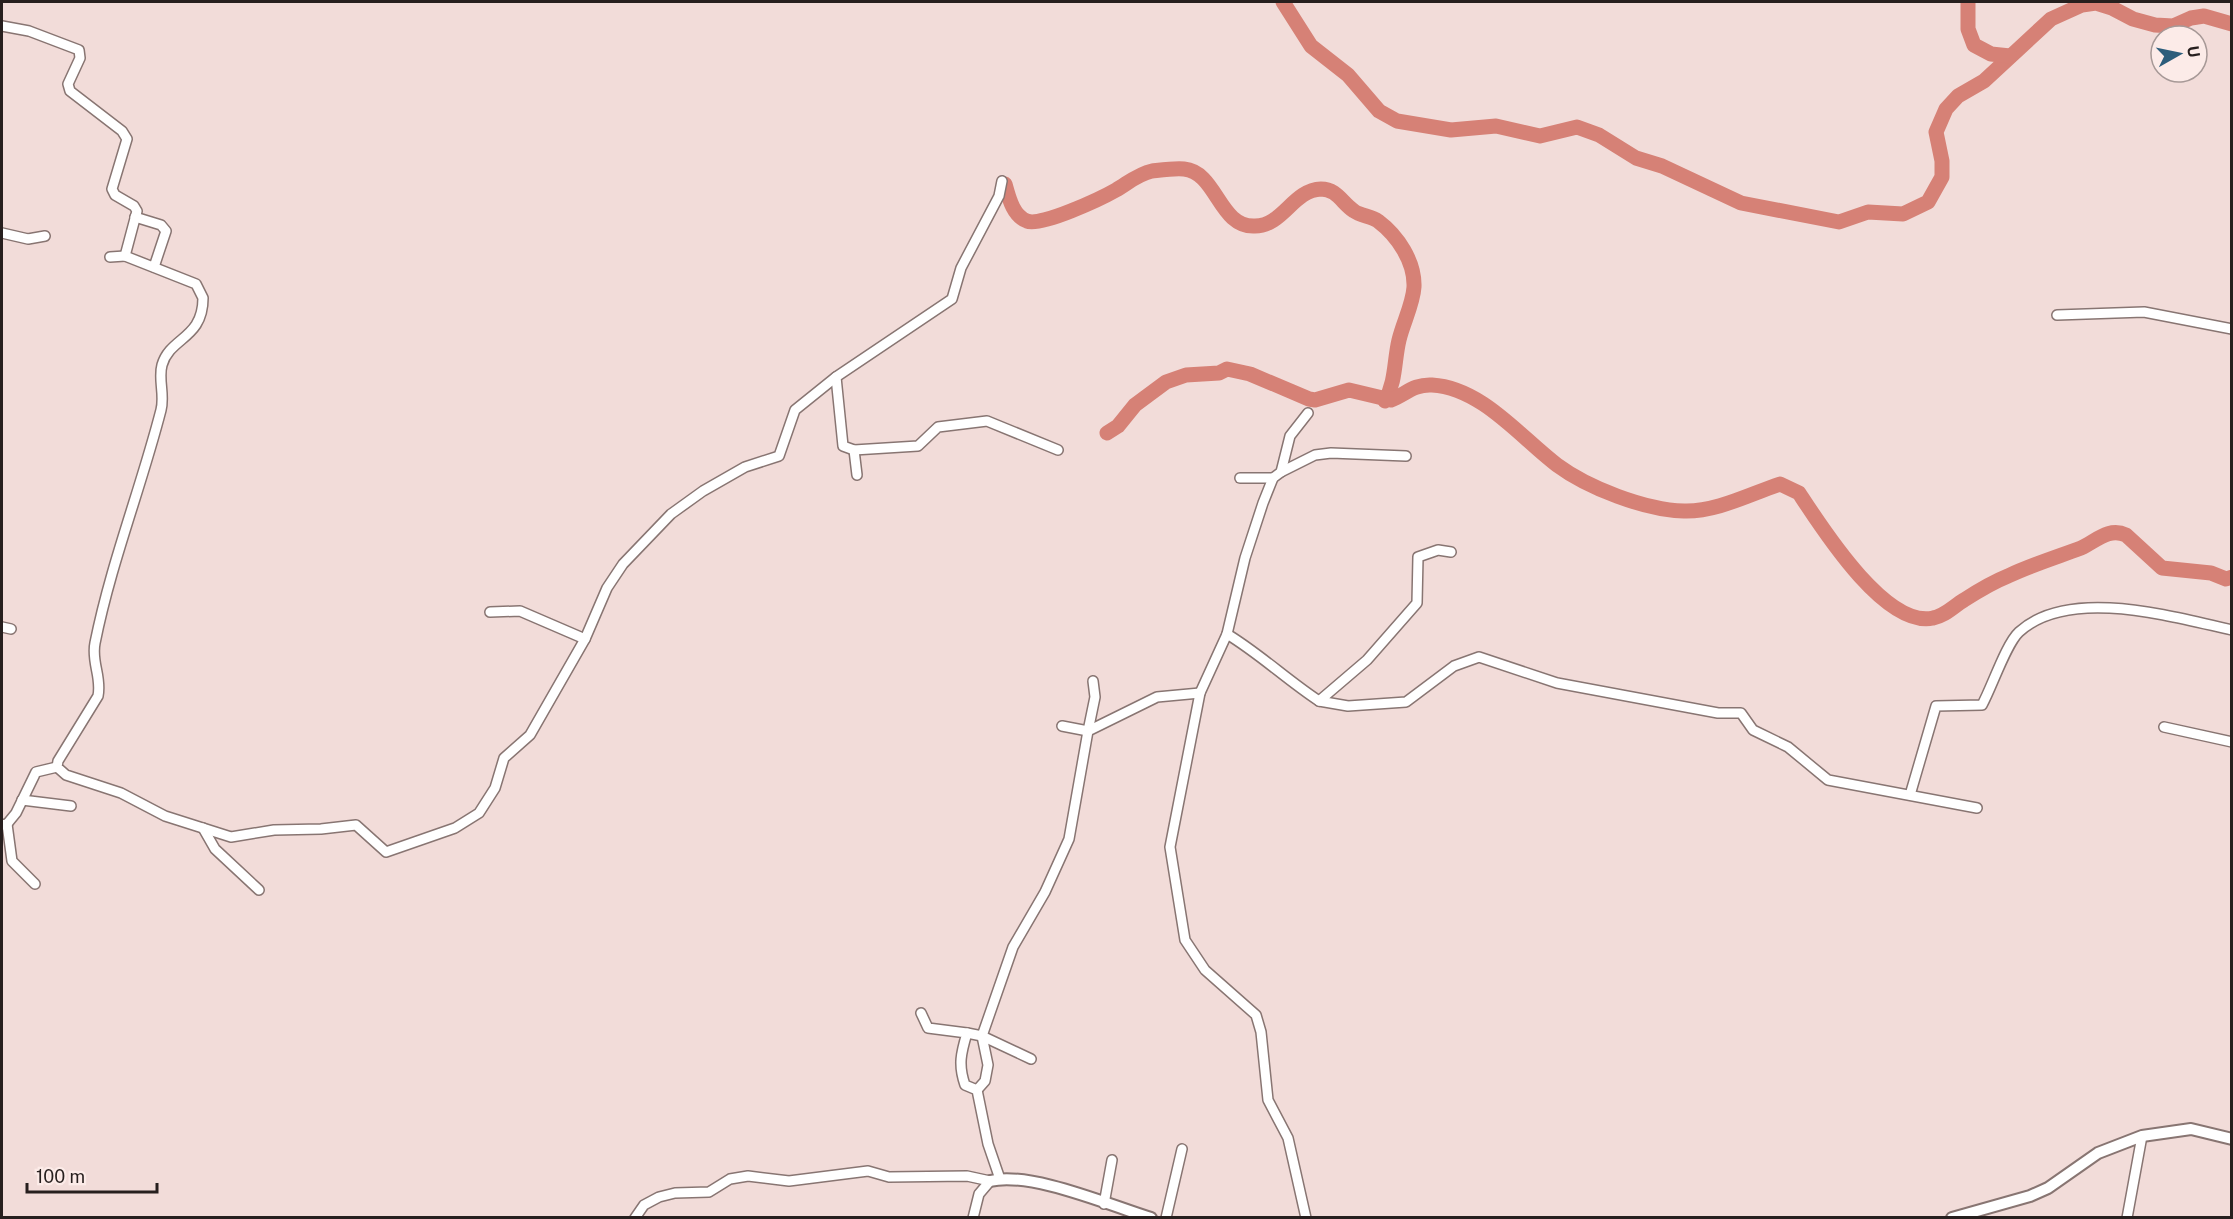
<svg xmlns="http://www.w3.org/2000/svg" width="2233" height="1219" font-family="'Public Sans',sans-serif">
<style>
.lines{fill:none;stroke-linecap:round;stroke-linejoin:round}
.river{stroke:#d68176;stroke-width:15}
.minor-casing{stroke:#887572;stroke-width:12}
.tertiary-casing{stroke:#887572;stroke-width:14}
.minor{stroke:#fff;stroke-width:9}
.tertiary{stroke:#fff;stroke-width:10}
</style>
<rect width="100%" height="100%" fill="#f2dcd9"/>
<g class="lines">
<g class="river">
<polyline points="1283,2 1311,46 1348,75 1379,111 1397,121 1451,130 1496,126 1540,136 1577,127 1599,135 1636,158 1662,166 1741,203 1839,222 1868,212 1903,214 1928,202 1942,177 1942,161 1936,132 1946,109 1958,96 1984,81 2051,19 2082,5 2096,3 2112,8 2133,19 2155,25 2173,26 2191,18 2204,16 2232,24"/>
<polyline points="1968,2 1968,29 1974,45 1991,54 2010,56"/>
<path d="M1005 184C1009 198 1013 216 1027 221 1041 227 1102 198 1116 190 1128 183 1138 174 1152 171 1161 170 1175 168 1184 169 1217 172 1219 228 1255 226 1283 226 1293 190 1321 189 1337 189 1342 203 1354 211 1361 216 1371 216 1378 221 1398 236 1415 262 1414 287 1413 304 1403 323 1399 340 1394 361 1396 381 1385 401"/>
<path d="M1107 433 1118 426 1135 405 1166 382 1186 375 1219 373 1227 369 1250 374 1309 399 1315 400 1349 390 1391 400C1406 394 1414 384 1432 385 1482 388 1520 437 1557 465 1588 488 1645 510 1684 511 1716 512 1750 494 1780 484L1799 493C1822 528 1885 628 1933 618 1945 616 1954 606 1964 600 1978 591 1993 582 2008 576 2031 565 2057 557 2081 548 2096 541 2109 527 2126 535L2162 568 2211 573 2226 579 2232 577"/>
</g>
<defs>
<g id="minor">
<path d="M2 26 29 31 79 50 80 58 68 84 70 91 122 131 127 139 112 189 115 195 134 206 137 211 125 256 196 284 203 298C203 339 170 337 162 365 158 379 165 395 161 410 141 488 111 563 95 643 91 662 102 677 98 696L58 761 57 767 66 775 121 793 165 816 231 837 274 830 321 829 356 825 386 852 455 828 479 813 495 788 504 758 530 735 585 639 607 588 623 564 671 514 703 491 745 467 779 456 795 410 836 377"/>
<polyline points="1002,181 999,196 961,268 952,299 836,377 843,446 854,450 918,446 938,427 987,421 1058,450"/>
<polyline points="135,217 161,225 166,231 154,267"/>
<polyline points="2,233 28,239 45,236"/>
<polyline points="110,257 125,256"/>
<polyline points="2057,315 2144,312 2232,329"/>
<polyline points="854,450 857,475"/>
<polyline points="1281,472 1315,455 1331,453 1406,456"/>
<polyline points="1240,478 1273,478"/>
<polyline points="490,612 520,611 585,639"/>
<polyline points="2,627 11,629"/>
<path d="M1227 634C1260 654 1287 680 1319 701L1367 660 1417 603 1418 557 1438 550 1451 552"/>
<polyline points="1319,701 1348,706 1406,702 1454,666 1479,657 1557,683 1718,713 1741,713 1753,730 1788,747 1828,780 1977,808"/>
<polyline points="1062,726 1088,731 1095,697 1093,681"/>
<polyline points="2164,727 2232,742"/>
<path d="M1910 795 1936 706 1982 705C1992 687 2006 644 2019 632 2069 586 2173 617 2232 630"/>
<polyline points="22,800 71,806"/>
<polyline points="7,824 16,813 36,772 57,767"/>
<polyline points="2,825 7,824 12,861 35,884"/>
<polyline points="203,828 215,849 259,890"/>
<path d="M921 1013 928 1028 967 1033C961 1053 958 1065 965 1085L977 1090 988 1144 1000 1179"/>
<polyline points="967,1033 982,1036 1031,1059"/>
<polyline points="977,1090 985,1081 988,1065 982,1036 1013,947 1045,892 1069,839 1088,731 1157,697 1200,693"/>
<polyline points="1104,1204 1112,1160"/>
<polyline points="635,1218 644,1205 659,1197 675,1193 709,1192 730,1179 748,1176 789,1181 868,1171 889,1177 967,1176 990,1181"/>
<polyline points="973,1218 979,1194 990,1181"/>
<polyline points="1166,1218 1182,1149"/>
<polyline points="1306,1218 1288,1138 1268,1100 1261,1032 1256,1015 1205,970 1185,940 1170,847 1200,693 1227,634 1245,558 1263,503 1273,478 1281,472 1290,436 1308,413"/>
<polyline points="2127,1218 2142,1136"/>
</g>
<g id="tertiary">
<path d="M990 1181C1030 1171 1109 1205 1151 1218"/>
<polyline points="1952,1218 2030,1196 2048,1188 2098,1153 2142,1136 2191,1129 2232,1139"/>
</g>
</defs>
<use href="#minor" class="minor-casing"/>
<use href="#tertiary" class="tertiary-casing"/>
<use href="#minor" class="minor"/>
<use href="#tertiary" class="tertiary"/>
</g>
<rect width="2233" height="1219" fill="none" stroke="#271f1e" stroke-width="6"/>
<g transform="translate(2179 54) rotate(81)"><circle r="28" fill="#fcebe8" stroke="#a79997" stroke-width="1.5"/>
<path d="M0-4.5L10 22L0 15L-10 22Z" fill="#2c5d7b"/>
<text y="-9" font-size="16" font-weight="bold" text-anchor="middle" fill="#271f1e">U</text>
</g>
<path d="M27 1183v9h130v-9" fill="none" stroke="#271f1e" stroke-width="3"/>
<text x="36" y="1183" font-size="18" fill="#271f1e" stroke="#fcebe8" stroke-width="4.5" paint-order="stroke">100 m</text>
</svg>
